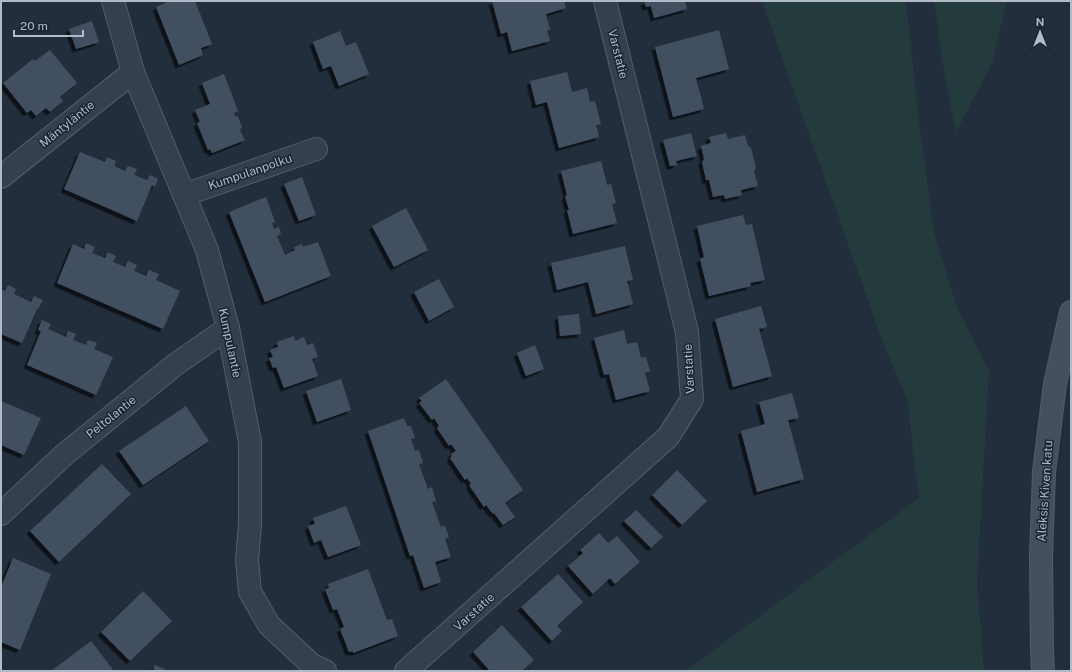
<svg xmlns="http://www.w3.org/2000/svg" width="1072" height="672" font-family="'Public Sans',sans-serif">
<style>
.green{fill:#243b3d}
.building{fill:#435060;filter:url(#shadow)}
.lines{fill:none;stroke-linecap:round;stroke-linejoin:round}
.street-casing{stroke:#545e6a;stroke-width:24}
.secondary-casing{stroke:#545e6a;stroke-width:24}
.street{stroke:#36404c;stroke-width:22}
.secondary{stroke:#444f5f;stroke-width:22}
.labels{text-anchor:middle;stroke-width:3;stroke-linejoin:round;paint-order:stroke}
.street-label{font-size:12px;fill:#b1bbc8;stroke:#1b2531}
</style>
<defs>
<filter id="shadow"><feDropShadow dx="-3.5" dy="3.5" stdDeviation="0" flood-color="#0009"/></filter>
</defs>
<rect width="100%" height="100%" fill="#222e3c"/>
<g class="green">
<polygon points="762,1 906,1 918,113 934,233 957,307 989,371 977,582 984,671 686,671 919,498 907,399 882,340"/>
<polygon points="934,1 1007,1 992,63 956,132 942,60"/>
</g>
<g class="building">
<polygon points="170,1 195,1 212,44 201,48 203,55 179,65 156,7"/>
<polygon points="492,1 564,1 566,8 546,14 550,30 547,30 550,41 512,51 507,32 501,34"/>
<polygon points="644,1 685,1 687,9 654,18 651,6 646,7"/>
<polygon points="92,21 99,42 76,49 69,29"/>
<polygon points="719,30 729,69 696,78 704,109 673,117 655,47"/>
<polygon points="340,31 346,46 356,42 369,74 339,86 331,66 323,69 313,42"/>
<polygon points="50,50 77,83 60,97 63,101 50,112 46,108 36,116 31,110 27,113 3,83 33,59 35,61"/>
<polygon points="567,72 572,92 587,88 590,102 595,101 601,124 596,125 599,137 559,148 547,102 536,105 530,81"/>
<polygon points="224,74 238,111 234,113 235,116 238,117 242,127 240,130 245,140 212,153 210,149 208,150 197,123 200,122 195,110 210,104 202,83"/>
<polygon points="691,133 697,156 676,161 677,165 670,166 663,140"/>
<polygon points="726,133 728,139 745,135 748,146 751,148 756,168 754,171 758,186 741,190 742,195 725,199 724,195 713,197 709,180 706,180 702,162 704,159 701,146 711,143 709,137"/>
<polygon points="80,152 105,162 107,157 116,161 114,166 125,171 128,166 137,169 134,175 147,180 150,175 158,179 155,187 152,185 137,221 64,189"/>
<polygon points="601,161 607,185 611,184 616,203 612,204 617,223 573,234 567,210 569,210 565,196 567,195 561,171"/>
<polygon points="302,177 316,215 299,221 284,184"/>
<polygon points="266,197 275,222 272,223 274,229 279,227 281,234 277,236 285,255 295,250 294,247 302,244 303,247 318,242 331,276 265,302 229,212"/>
<polygon points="406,208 428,250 394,267 372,226"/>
<polygon points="743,215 746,225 752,224 765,280 750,283 751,286 709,296 700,259 704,257 697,226"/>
<polygon points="86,243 95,247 92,253 105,258 108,252 116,256 113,262 125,267 128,261 137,265 134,271 146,276 149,270 159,274 156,280 180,291 163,329 57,283 73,244 84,249"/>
<polygon points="625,246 633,280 627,281 633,304 596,314 588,282 557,290 551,263"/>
<polygon points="439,279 454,307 429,321 414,292"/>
<polygon points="8,285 16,289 14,294 31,302 34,296 43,300 38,309 37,309 22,343 1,334 1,289 5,291"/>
<polygon points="761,306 767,327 759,329 772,376 733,387 715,319"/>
<polygon points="579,314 581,334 560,336 558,316"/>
<polygon points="42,320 51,324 48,329 66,337 68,331 76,334 73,340 86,345 88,340 97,343 94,349 113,357 96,395 27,365 41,331 38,330"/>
<polygon points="624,330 627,344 637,342 641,358 646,357 650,371 645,373 650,391 616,400 609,374 604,375 594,338"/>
<polygon points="294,336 295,341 304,337 307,345 313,343 318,357 312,359 318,376 284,388 276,367 273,368 269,358 273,357 270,350 278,347 277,342"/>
<polygon points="535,345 544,369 526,376 517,353"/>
<polygon points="341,379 351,410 317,422 306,391"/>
<polygon points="446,379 523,490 505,503 515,517 503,525 494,513 493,514 486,505 484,507 469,485 471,484 467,478 465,480 450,458 452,456 451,454 456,451 451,444 449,446 437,428 439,426 434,418 432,420 419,403 422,401 419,398"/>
<polygon points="792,393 799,418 788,420 804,479 757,492 741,431 765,424 759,402"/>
<polygon points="1,401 41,418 24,455 1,445"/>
<polygon points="186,406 209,441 143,485 119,451"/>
<polygon points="404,418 407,426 411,426 415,438 411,439 415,451 419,450 423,463 419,464 428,489 432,487 436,501 432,502 441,527 445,526 449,537 445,539 451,557 435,562 441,582 424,588 413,555 410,556 368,431"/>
<polygon points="102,464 131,494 59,562 30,531"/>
<polygon points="677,470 707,501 682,525 652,495"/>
<polygon points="346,506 361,545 328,557 321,540 314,543 308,526 315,524 313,518"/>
<polygon points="636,510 663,537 651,548 624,521"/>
<polygon points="599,533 608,543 617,536 640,562 615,584 610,578 593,594 568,566 583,553 580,550"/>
<polygon points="13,558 51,574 20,650 1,642 1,587"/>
<polygon points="368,569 387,620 392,619 398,636 353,653 353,651 349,652 340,629 344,627 337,609 333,610 325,589 329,588 328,584"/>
<polygon points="558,574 583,602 557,626 562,631 552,641 521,607"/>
<polygon points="143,591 172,621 130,661 101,632"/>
<polygon points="502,625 534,660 522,671 490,671 473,652"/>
<polygon points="91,641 114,671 51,671"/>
<polygon points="155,665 169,671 153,671"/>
</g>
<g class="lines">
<defs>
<g id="street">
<polyline points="113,1 133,72 207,250 228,328 250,442 250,525 247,560 250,592 269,625 312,665 325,671"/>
<polyline points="1,177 133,72"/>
<polyline points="184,195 316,149"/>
<polyline points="1,514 65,454 176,364 228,328"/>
<polyline points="406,671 668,437 692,399 687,332 605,1"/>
</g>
<polyline id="secondary" points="1043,671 1042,650 1041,556 1044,472 1055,384 1071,312"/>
</defs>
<use href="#street" class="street-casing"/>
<use href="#secondary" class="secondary-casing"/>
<use href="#street" class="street"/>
<use href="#secondary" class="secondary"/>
</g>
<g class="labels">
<g class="street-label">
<text transform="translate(618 54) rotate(76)" y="4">Varstatie</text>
<text transform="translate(67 124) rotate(-39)" y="4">Mäntyläntie</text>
<text transform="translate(250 172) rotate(-19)" y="4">Kumpulanpolku</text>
<text transform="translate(230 343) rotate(78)" y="4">Kumpulantie</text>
<text transform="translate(689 369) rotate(-93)" y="4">Varstatie</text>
<text transform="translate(111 417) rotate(-39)" y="4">Peltolantie</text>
<text transform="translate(1045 491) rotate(-86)" y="4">Aleksis Kiven katu</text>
<text transform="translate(474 612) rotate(-42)" y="4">Varstatie</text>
</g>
</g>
<rect width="1072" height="672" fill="none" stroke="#b1bbc8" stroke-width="4"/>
<g transform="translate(1040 32)" stroke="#1b2531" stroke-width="3" paint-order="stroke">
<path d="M0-3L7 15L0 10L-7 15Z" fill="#b1bbc8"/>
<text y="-6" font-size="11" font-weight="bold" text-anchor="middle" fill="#b1bbc8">N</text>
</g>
<path d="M14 30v6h69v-6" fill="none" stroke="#b1bbc8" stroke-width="2"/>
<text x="20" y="30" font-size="12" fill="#b1bbc8" stroke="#1b2531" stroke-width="3" paint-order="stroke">20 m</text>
</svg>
